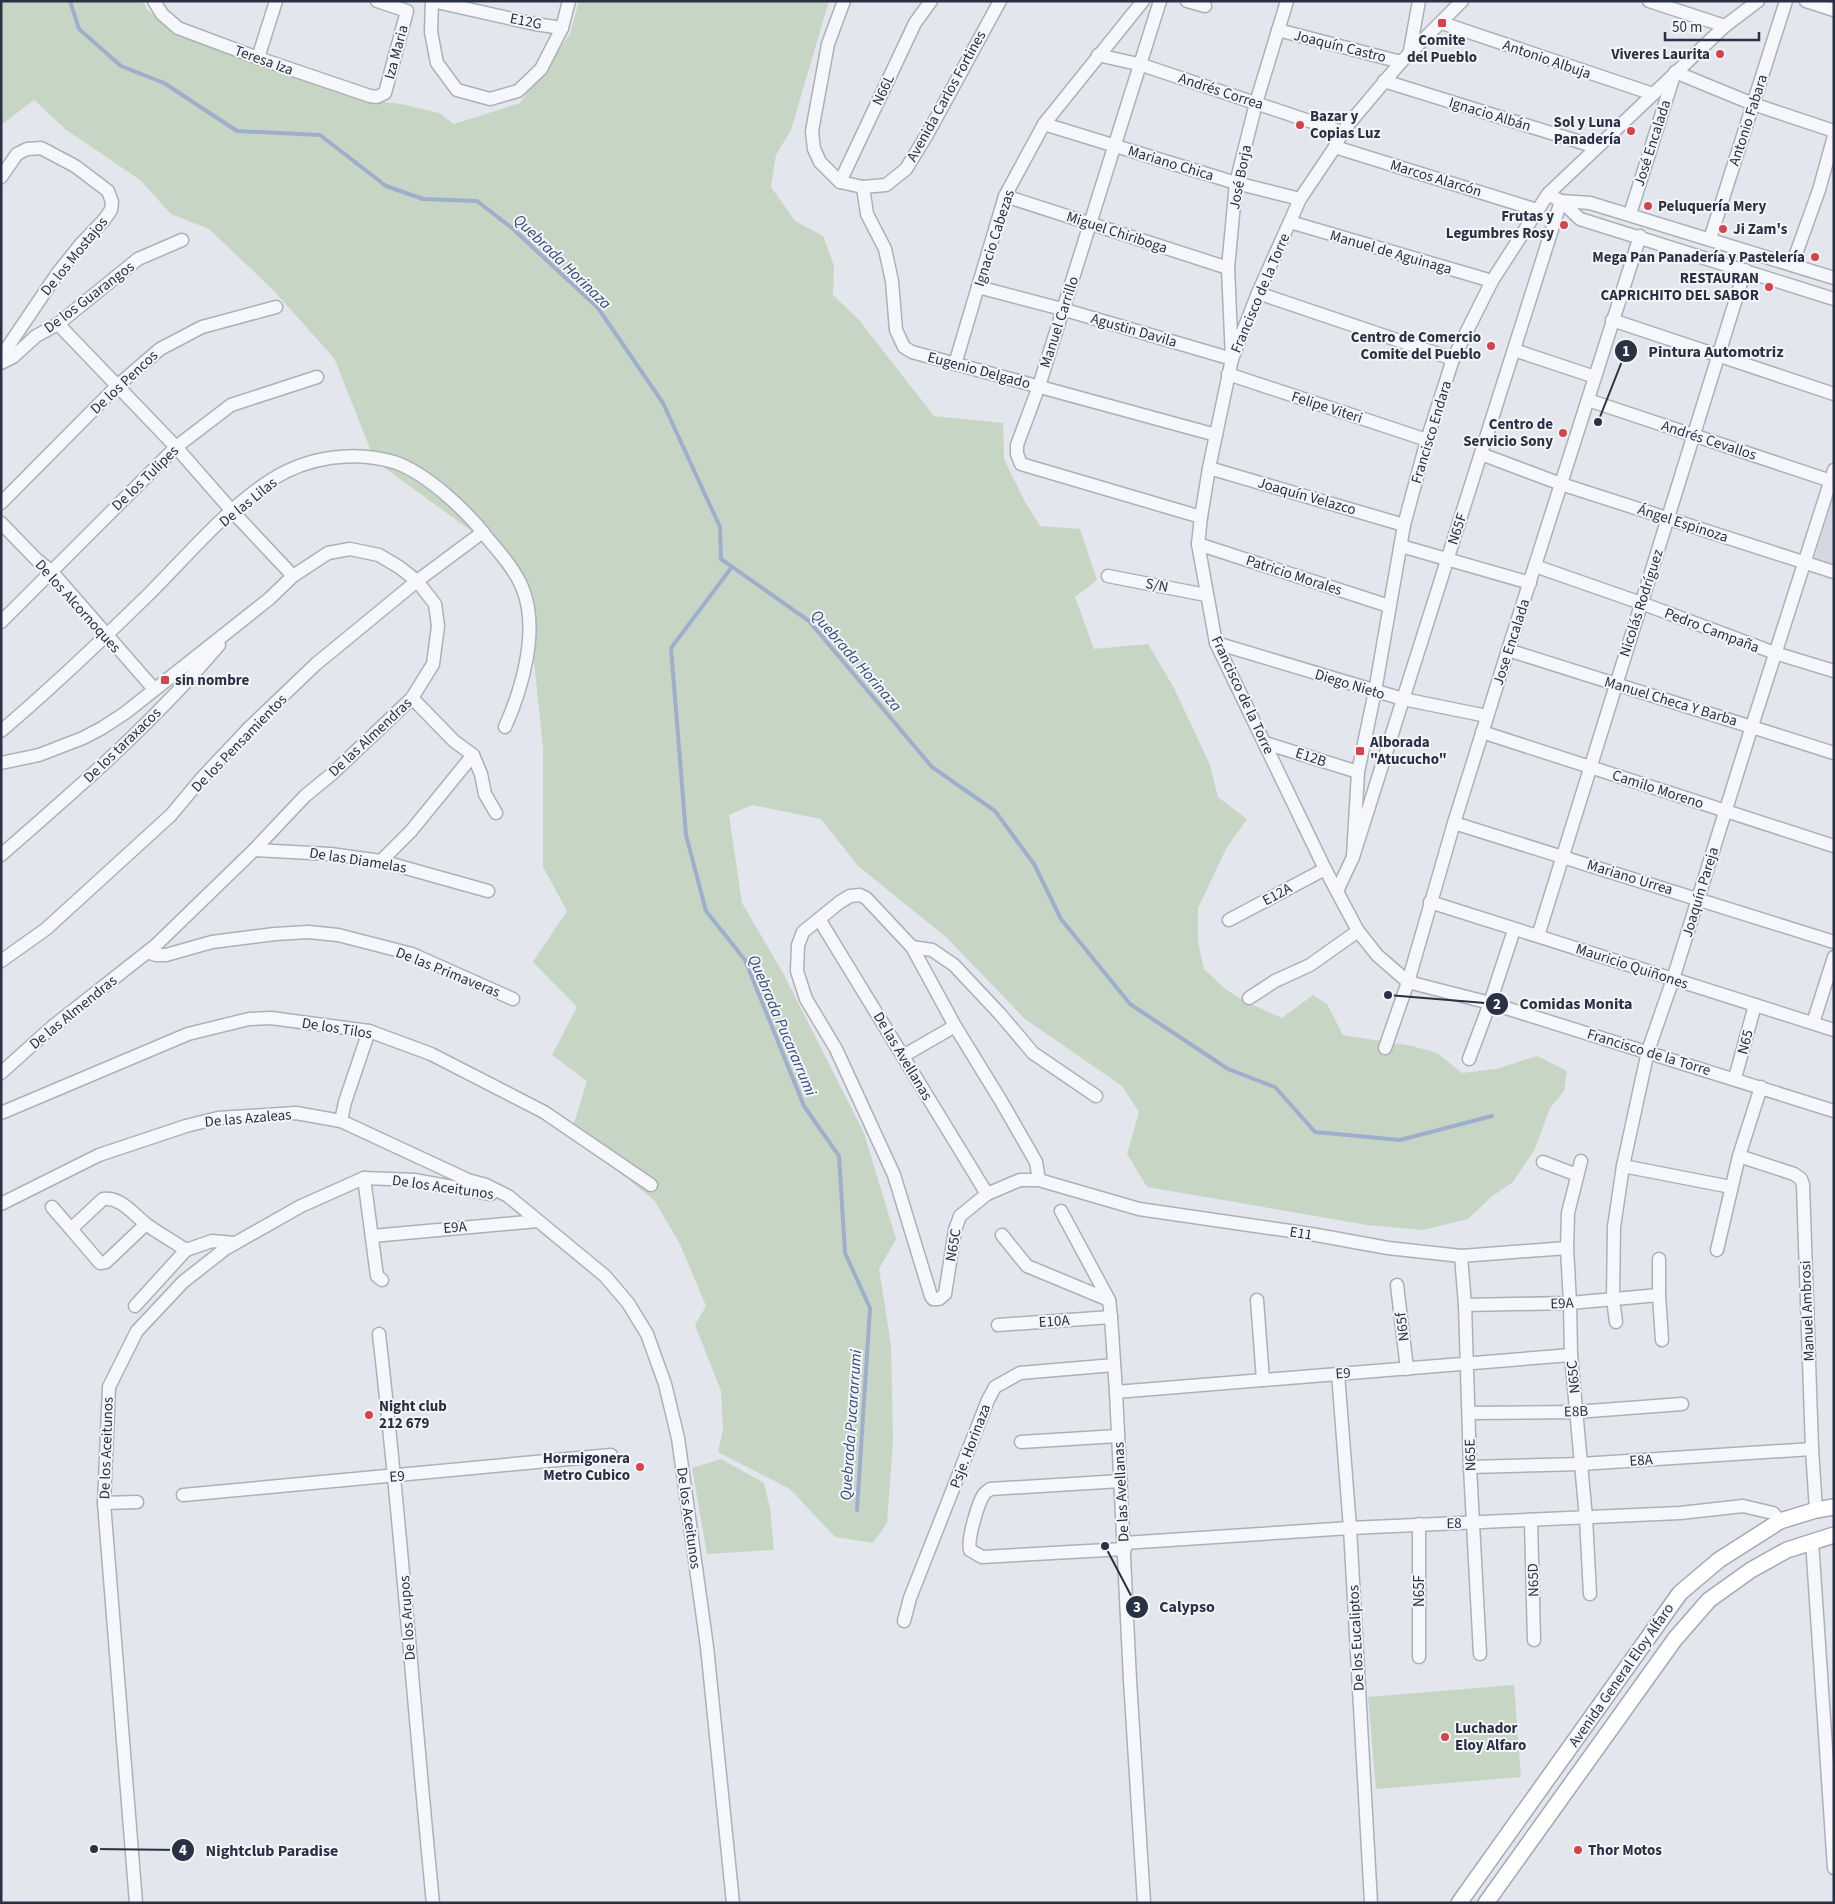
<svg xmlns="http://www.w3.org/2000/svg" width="1835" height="1904" font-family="'Source Sans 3',sans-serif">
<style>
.built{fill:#d5d8e1}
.green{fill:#c7d6c4}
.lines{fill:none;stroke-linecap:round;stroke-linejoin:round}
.stream{stroke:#9dafcd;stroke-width:4}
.minor-casing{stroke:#acb0ba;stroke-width:15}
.major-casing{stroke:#a2a8b8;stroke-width:18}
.minor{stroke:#f6f7fa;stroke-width:12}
.major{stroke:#fff;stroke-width:15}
.poi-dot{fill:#d5444b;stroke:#f3f5f9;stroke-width:2}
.labels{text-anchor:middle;stroke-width:4;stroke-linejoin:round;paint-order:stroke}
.street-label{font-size:15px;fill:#2a3145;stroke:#f3f5f9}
.poi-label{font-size:15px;font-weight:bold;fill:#2a3145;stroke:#f3f5f9;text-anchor:end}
.water-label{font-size:16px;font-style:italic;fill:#324b7b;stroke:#f3f5f9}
.leader{fill:none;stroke:#2a3145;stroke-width:2}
.callout-dot{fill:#2a3145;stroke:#f3f5f9;stroke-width:2}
.mark-label{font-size:15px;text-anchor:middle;font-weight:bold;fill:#fff}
.callout-label{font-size:16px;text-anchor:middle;font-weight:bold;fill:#2a3145;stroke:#f3f5f9;stroke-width:4;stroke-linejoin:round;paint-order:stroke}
</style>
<rect width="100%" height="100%" fill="#e3e6ec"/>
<polygon class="built" points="1834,495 1834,565 1814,559"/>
<g class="green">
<polygon points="1,1 143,1 147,10 183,30 377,101 401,104 439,113 454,124 520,103 570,34 579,1 829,1 791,130 776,155 771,187 795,221 823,236 834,266 833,295 859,320 934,416 1003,423 1004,459 1025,502 1040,526 1080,529 1097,580 1075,597 1094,649 1148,644 1174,688 1210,765 1218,797 1247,819 1227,847 1198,908 1198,942 1204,969 1224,988 1244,1001 1282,1018 1313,995 1327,1004 1343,1035 1412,1046 1437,1053 1462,1073 1496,1069 1537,1056 1567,1071 1564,1091 1550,1108 1535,1149 1513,1182 1491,1197 1468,1219 1423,1230 1367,1225 1147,1187 1127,1154 1139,1112 1122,1086 1025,1019 946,937 858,866 821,819 752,805 729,815 742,903 783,973 864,1133 896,1239 879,1269 891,1345 893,1442 887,1523 873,1543 835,1537 790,1489 718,1452 723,1429 721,1391 695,1325 706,1306 680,1244 654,1200 571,1133 587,1081 552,1055 577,1007 533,962 567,911 543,867 543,748 528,603 477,535 375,461 334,358 272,289 209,229 171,214 140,180 65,129 34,100 1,125"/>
<polygon points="721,1459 764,1483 770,1508 774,1550 707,1554 692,1468"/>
<polygon points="1514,1685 1521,1777 1376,1789 1368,1697"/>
</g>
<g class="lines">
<g class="stream">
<polyline points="70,1 79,29 121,66 164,83 237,131 320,135 386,186 423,199 477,201 512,228 598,308 663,403 720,527 721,559 809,621 932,767 995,811 1034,864 1061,919 1130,1004 1228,1069 1275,1087 1315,1132 1400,1140 1492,1116"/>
<polyline points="732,567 671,648 686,835 706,911 745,960 804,1106 839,1156 845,1253 870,1308 857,1510"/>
</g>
<defs>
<g id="minor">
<polyline points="154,1 162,14 178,28 258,58 370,96 377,97 385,93 407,11 377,1"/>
<polyline points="432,1 431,32 437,63 457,90 490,99 518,91 541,69 562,28 569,1"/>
<polyline points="432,1 535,24 562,28"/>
<polyline points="844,1 828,44 812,131 814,149 820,162 840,182 863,187 886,185 906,169 928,133 1000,1"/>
<polyline points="1160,1 1039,386 1017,445 1017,454 1021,464 1201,517"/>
<polyline points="1187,1 1205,6"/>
<polyline points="1462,1 1401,62 1342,132 1335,147 1300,199 1258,293 1232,359 1209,468 1201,517 1198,544 1216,643 1325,869 1358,931 1377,955 1408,982 1490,1003 1834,1111"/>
<polyline points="1649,1 1725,26"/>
<polyline points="1806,1 1834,10"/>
<polyline points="1442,23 1653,94"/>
<polyline points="1278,30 1401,62"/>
<polyline points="1098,55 1142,65 1342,132"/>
<polyline points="1409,56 1419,1"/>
<polyline points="258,58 276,1"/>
<polyline points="1384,81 1596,147"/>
<polyline points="1044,124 1236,183 1300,199"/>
<polyline points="1335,147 1537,210"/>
<polyline points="1,177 17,154 27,149 41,148 75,166 108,191 112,202 111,210 104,220 81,244 57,274 1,357"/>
<polyline points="840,182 915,23 931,1"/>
<polyline points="863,187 867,214 885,249 892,281 896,330 904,347 912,352 1216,435"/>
<polyline points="1005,196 1228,268"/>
<polyline points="1555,198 1561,201 1580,219 1834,299"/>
<polyline points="1561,201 1590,203 1834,278"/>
<polyline points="1630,214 1675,72 1753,104 1834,131"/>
<polyline points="1290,222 1492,281"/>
<polyline points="1710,239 1786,1"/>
<polyline points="1792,265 1819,190 1834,136"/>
<polyline points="978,287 1062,309 1232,359 1228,268 1236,183 1256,103 1287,1"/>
<polyline points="1258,293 1453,359"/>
<polyline points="1612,320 1834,394"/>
<polyline points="58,324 176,447 232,511 293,576"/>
<polyline points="1514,350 1595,377"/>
<polyline points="1,363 13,357 36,336 58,324 138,259 182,240"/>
<polyline points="955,364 1005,196 1044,124 1143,1"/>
<polyline points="1228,374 1427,440"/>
<polyline points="1588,400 1831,481"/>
<polyline points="1481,454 1561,484 1834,572"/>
<polyline points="1209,468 1404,525"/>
<polyline points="1,503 117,386 160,349 202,327 276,307"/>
<polyline points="1,523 37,560 51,571 154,689"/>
<polyline points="1198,544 1389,606"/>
<polyline points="1401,546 1530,583"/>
<polyline points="1535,566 1641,603 1775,653 1834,671"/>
<polyline points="1108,576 1206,595"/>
<polyline points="1,622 176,447 231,405 317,377"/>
<polyline points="1216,643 1403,699 1487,716"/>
<polyline points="1508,650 1834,753"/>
<polyline points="412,698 454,741 473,755 481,774 485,794 496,813"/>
<path d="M1 731C53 687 102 640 150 593 188 555 226 509 271 480 307 457 353 450 394 462 427 473 469 513 489 540 501 554 515 570 522 587 540 629 522 689 505 727"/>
<polyline points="1482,732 1834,846"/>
<polyline points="1265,743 1358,772"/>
<polyline points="1,763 39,755 83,738 102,728 125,713 235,626 269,599 293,576 328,553 350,549 379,555 399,567 417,581 435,604 438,626 433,664 412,698 333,773 305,796 254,850 155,946 52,1027 1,1073"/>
<polyline points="1454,823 1834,942"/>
<polyline points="254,850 330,854 381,861 488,891"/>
<path d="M1 855C77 789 154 722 219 645"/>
<polyline points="1353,857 1358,772 1375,691 1404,525 1427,440 1453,359 1492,281 1548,194 1725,26 1758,1"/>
<polyline points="381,861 411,831 473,755"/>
<polyline points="1337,891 1353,857 1561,201"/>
<polyline points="1430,902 1834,1030"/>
<polyline points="819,919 987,1194"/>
<polyline points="1229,920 1325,869"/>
<polyline points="1538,936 1745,270"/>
<polyline points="912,947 932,950 954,965 1000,1014 1033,1053 1096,1096"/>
<polyline points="147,952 156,955 166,955 212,942 275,934 308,932 338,935 412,954 513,999"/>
<polyline points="1,961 46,929 171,815 201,779 249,728 316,664 417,581 483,532"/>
<polyline points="1249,998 1275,981 1310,965 1358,931"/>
<polyline points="1813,1023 1834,957"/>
<polyline points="1385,1048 1408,982 1454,823 1508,650 1640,236"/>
<polyline points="903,1056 955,1026"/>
<polyline points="1469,1059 1490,1003 1514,930"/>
<polyline points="1735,1078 1755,1005"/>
<polyline points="1,1113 188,1034 249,1019 271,1018 369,1031 431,1054 544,1112 651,1185"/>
<polyline points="341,1121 345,1102 369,1031"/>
<polyline points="1739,1156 1794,1174 1801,1179 1803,1185 1812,1449 1816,1510"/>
<polyline points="1581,1161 1568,1213 1567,1248 1570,1303 1571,1355 1586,1518 1590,1594"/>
<polyline points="1543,1162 1577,1175"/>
<polyline points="1623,1166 1731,1187"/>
<polyline points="364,1178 377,1276 382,1280"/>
<polyline points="1039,1180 1036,1162 1001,1101 955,1026 912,947 866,898 860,895 850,896 840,902 803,932 798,945 797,971 806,999 836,1049 894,1175 931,1296 933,1299 939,1299 945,1294 955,1230 960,1216 987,1194 1020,1180 1039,1180 1139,1209 1311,1234 1388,1248 1461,1256 1567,1248"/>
<polyline points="1,1204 99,1155 186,1126 218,1118 296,1113 341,1121 468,1180 486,1185 508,1196 605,1276 628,1303 647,1334 665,1384 678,1438 707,1647 733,1903"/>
<polyline points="52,1207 71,1229"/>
<polyline points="1061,1211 1109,1300 1111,1317 1116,1392 1130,1680 1144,1903"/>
<path d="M146 1224 106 1262 100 1263 71 1229 103 1199C121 1197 132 1213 146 1224 158 1233 173 1241 186 1250L212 1241 234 1243"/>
<polyline points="1002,1235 1027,1266 1109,1300"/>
<polyline points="372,1236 538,1221"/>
<polyline points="1717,1250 1739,1156 1761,1087"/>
<polyline points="1461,1256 1465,1305 1470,1467 1480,1654"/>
<polyline points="1659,1259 1659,1295 1662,1340"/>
<polyline points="1397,1285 1407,1369"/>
<polyline points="1257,1300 1263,1380"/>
<polyline points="1465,1305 1570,1303 1659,1295"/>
<polyline points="135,1306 186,1250"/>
<polyline points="1616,1322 1613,1299 1614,1227 1623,1166 1648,1051 1673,979 1752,726 1834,470"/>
<polyline points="998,1325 1111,1317"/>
<path d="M379 1334C401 1523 414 1713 433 1903"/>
<polyline points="1338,1374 1350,1528 1371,1903"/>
<polyline points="1116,1392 1571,1355"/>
<polyline points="1469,1413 1576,1412 1682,1404"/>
<polyline points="1021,1442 1118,1436"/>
<polyline points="1470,1467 1581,1464 1812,1449"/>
<path d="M1121 1481 990 1489C988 1491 986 1492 984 1494 978 1503 967 1540 970 1550L982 1557 1125 1549"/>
<polyline points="183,1495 611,1455"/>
<polyline points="104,1503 137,1502"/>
<polyline points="1531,1520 1534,1640"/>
<polyline points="1419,1524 1419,1657"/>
<polyline points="1812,1541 1834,1868"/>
<polyline points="1124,1543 1350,1528 1680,1513 1743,1506 1773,1513 1780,1521"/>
<polyline points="904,1621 910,1598 988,1400 995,1387 1020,1373 1114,1365"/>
<polyline points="136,1903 104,1503 109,1387 137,1331 183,1282 225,1249 301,1206 364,1178 414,1180 491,1194"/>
</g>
<g id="major">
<polyline points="1459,1903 1680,1593 1719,1560 1780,1521 1816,1510 1834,1507"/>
<polyline points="1486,1903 1675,1639 1709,1600 1751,1570 1787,1550 1834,1535"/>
</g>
</defs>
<use href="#minor" class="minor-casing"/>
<use href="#major" class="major-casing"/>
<use href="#minor" class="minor"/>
<use href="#major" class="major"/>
</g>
<g class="poi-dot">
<rect x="1437" y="18" width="10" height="10" rx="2.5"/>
<circle cx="1720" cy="54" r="5"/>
<circle cx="1300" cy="125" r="5"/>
<circle cx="1631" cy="131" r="5"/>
<circle cx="1648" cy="206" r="5"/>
<circle cx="1564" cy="225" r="5"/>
<circle cx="1723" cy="229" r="5"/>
<circle cx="1815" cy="257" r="5"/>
<circle cx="1769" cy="287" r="5"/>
<circle cx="1491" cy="346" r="5"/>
<circle cx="1563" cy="433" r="5"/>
<rect x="160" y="675" width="10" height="10" rx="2.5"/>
<rect x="1355" y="746" width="10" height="10" rx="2.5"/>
<circle cx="369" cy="1415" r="5"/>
<circle cx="640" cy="1467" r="5"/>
<circle cx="1445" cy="1737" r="5"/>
<circle cx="1578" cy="1850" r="5"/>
</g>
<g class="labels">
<g class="street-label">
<text transform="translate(526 21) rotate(11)" y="5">E12G</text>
<text transform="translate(1340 46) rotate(14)" y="5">Joaquín Castro</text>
<text transform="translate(396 52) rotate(-75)" y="5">Iza Maria</text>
<text transform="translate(1547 59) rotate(19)" y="5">Antonio Albuja</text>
<text transform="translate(264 60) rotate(20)" y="5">Teresa Iza</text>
<text transform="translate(883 90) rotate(-65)" y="5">N66L</text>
<text transform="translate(1221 91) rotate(18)" y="5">Andrés Correa</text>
<text transform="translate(946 96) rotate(-61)" y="5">Avenida Carlos Fortines</text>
<text transform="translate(1490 114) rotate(17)" y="5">Ignacio Albán</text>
<text transform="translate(1748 120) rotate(-72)" y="5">Antonio Fabara</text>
<text transform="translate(1652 143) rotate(-72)" y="5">José Encalada</text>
<text transform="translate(1171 163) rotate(17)" y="5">Mariano Chica</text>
<text transform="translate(1240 177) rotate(-79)" y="5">José Borja</text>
<text transform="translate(1436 178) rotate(17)" y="5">Marcos Alarcón</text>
<text transform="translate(1117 232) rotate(18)" y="5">Miguel Chiriboga</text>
<text transform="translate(994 238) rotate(-72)" y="5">Ignacio Cabezas</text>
<text transform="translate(1391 252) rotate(16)" y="5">Manuel de Aguinaga</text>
<text transform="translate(74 256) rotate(-51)" y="5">De los Mostajos</text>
<text transform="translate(1260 293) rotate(-67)" y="5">Francisco de la Torre</text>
<text transform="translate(89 297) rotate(-37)" y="5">De los Guarangos</text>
<text transform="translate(1059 322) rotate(-72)" y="5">Manuel Carrillo</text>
<text transform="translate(1134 330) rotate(16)" y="5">Agustin Davila</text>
<text transform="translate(979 370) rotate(15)" y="5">Eugenio Delgado</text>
<text transform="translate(124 382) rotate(-43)" y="5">De los Pencos</text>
<text transform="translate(1327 407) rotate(18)" y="5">Felipe Viteri</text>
<text transform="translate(1431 432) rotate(-73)" y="5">Francisco Endara</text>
<text transform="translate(1709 440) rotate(18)" y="5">Andrés Cevallos</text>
<text transform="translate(145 478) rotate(-44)" y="5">De los Tulipes</text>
<text transform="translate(1307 496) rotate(16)" y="5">Joaquín Velazco</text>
<text transform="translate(248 502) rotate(-39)" y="5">De las Lilas</text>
<text transform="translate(1683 523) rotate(18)" y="5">Ángel Espinoza</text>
<text transform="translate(1457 529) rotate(-72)" y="5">N65F</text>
<text transform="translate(1294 575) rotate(18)" y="5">Patricio Morales</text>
<text transform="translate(1157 585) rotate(11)" y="5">S/N</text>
<text transform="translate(1641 603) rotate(-72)" y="5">Nicolás Rodríguez</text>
<text transform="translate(78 606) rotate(48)" y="5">De los Alcornoques</text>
<text transform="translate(1712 630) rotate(21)" y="5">Pedro Campaña</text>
<text transform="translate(1511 642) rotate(-72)" y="5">Jose Encalada</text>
<text transform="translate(1350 684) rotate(17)" y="5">Diego Nieto</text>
<text transform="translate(1243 695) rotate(65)" y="5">Francisco de la Torre</text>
<text transform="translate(1671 701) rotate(17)" y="5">Manuel Checa Y Barba</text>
<text transform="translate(370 737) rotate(-43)" y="5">De las Almendras</text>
<text transform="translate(239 743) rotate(-46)" y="5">De los Pensamientos</text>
<text transform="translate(122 745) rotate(-44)" y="5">De los taraxacos</text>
<text transform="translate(1311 757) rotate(18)" y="5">E12B</text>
<text transform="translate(1658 789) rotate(18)" y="5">Camilo Moreno</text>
<text transform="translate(358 860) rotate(9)" y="5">De las Diamelas</text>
<text transform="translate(1630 877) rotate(17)" y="5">Mariano Urrea</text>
<text transform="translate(1700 892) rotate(-73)" y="5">Joaquín Pareja</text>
<text transform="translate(1277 894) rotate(-28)" y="5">E12A</text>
<text transform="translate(1632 966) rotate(18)" y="5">Mauricio Quiñones</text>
<text transform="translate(448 972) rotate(22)" y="5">De las Primaveras</text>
<text transform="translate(73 1012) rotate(-39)" y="5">De las Almendras</text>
<text transform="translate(337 1028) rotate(9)" y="5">De los Tilos</text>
<text transform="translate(1745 1042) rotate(-75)" y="5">N65</text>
<text transform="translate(1649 1052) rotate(17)" y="5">Francisco de la Torre</text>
<text transform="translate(903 1056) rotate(59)" y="5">De las Avellanas</text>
<text transform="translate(248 1118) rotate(-5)" y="5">De las Azaleas</text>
<text transform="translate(443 1187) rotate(8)" y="5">De los Aceitunos</text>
<text transform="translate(455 1227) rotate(-5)" y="5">E9A</text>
<text transform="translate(1301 1233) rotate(9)" y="5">E11</text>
<text transform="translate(953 1245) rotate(-80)" y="5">N65C</text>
<text transform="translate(1562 1303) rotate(-2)" y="5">E9A</text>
<text transform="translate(1807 1311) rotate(-92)" y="5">Manuel Ambrosi</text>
<text transform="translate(1054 1321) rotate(-4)" y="5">E10A</text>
<text transform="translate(1402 1327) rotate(-97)" y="5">N65f</text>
<text transform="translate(1343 1373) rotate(-4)" y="5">E9</text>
<text transform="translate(1573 1377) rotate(-96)" y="5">N65C</text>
<text transform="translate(1576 1411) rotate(-2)" y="5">E8B</text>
<text transform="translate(970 1446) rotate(-69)" y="5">Psje. Horinaza</text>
<text transform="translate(106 1448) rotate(-88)" y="5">De los Aceitunos</text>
<text transform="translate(1470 1455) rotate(-92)" y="5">N65E</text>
<text transform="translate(1641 1460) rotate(-4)" y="5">E8A</text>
<text transform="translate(397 1476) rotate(-5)" y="5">E9</text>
<text transform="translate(1121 1492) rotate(-93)" y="5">De las Avellanas</text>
<text transform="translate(689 1518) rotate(82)" y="5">De los Aceitunos</text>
<text transform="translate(1454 1523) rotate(-1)" y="5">E8</text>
<text transform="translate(1533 1580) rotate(-92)" y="5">N65D</text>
<text transform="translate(1419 1591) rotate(-90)" y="5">N65F</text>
<text transform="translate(407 1618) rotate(-94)" y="5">De los Arupos</text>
<text transform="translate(1356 1638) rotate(-93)" y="5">De los Eucaliptos</text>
<text transform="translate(1621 1675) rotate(-55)" y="5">Avenida General Eloy Alfaro</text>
</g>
<g class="poi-label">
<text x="1442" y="45" text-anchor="middle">Comite<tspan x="1442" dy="17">del Pueblo</tspan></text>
<text x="1710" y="59">Viveres Laurita</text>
<text x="1310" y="121" text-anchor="start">Bazar y<tspan x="1310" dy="17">Copias Luz</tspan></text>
<text x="1621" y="127">Sol y Luna<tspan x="1621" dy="17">Panadería</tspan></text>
<text x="1658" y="211" text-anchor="start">Peluquería Mery</text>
<text x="1554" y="221">Frutas y<tspan x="1554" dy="17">Legumbres Rosy</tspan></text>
<text x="1733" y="234" text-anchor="start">Ji Zam's</text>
<text x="1805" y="262">Mega Pan Panadería y Pastelería</text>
<text x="1759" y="283">RESTAURAN<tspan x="1759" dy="17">CAPRICHITO DEL SABOR</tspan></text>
<text x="1481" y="342">Centro de Comercio<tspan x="1481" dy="17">Comite del Pueblo</tspan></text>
<text x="1553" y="429">Centro de<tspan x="1553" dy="17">Servicio Sony</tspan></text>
<text x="175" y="685" text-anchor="start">sin nombre</text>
<text x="1370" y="747" text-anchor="start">Alborada<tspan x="1370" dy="17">"Atucucho"</tspan></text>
<text x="379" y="1411" text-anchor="start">Night club<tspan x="379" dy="17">212 679</tspan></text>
<text x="630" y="1463">Hormigonera<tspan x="630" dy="17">Metro Cubico</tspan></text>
<text x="1455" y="1733" text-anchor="start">Luchador<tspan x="1455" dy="17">Eloy Alfaro</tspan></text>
<text x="1588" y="1855" text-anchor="start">Thor Motos</text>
</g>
<g class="water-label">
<text transform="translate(563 261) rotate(44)" y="6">Quebrada Horinaza</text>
<text transform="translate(857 660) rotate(49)" y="6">Quebrada Horinaza</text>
<text transform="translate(783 1025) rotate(67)" y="6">Quebrada Pucararrumi</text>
<text transform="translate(850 1425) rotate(-86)" y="6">Quebrada Pucararrumi</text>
</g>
</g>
<path class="leader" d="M1598 422L1626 351M1388 995L1497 1004M1105 1546L1137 1607M94 1849L183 1850"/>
<g class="callout-dot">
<circle cx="1598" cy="422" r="5"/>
<circle cx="1388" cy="995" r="5"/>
<circle cx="1105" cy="1546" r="5"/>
<circle cx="94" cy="1849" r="5"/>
<circle cx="1626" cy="351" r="12"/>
<circle cx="1497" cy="1004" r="12"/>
<circle cx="1137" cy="1607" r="12"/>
<circle cx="183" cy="1850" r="12"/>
</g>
<g class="mark-label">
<text x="1626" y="356">1</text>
<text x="1497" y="1009">2</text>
<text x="1137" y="1612">3</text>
<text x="183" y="1855">4</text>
</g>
<g class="callout-label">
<text x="1716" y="357">Pintura Automotriz</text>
<text x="1576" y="1009">Comidas Monita</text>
<text x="1187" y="1612">Calypso</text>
<text x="272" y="1856">Nightclub Paradise</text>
</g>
<rect width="1835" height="1904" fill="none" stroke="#2a3145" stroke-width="5"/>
<path d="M1665 32v8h94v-8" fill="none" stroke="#2a3145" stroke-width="2.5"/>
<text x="1672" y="32" font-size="15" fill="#2a3145" stroke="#f3f5f9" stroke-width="4" paint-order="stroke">50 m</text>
</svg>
